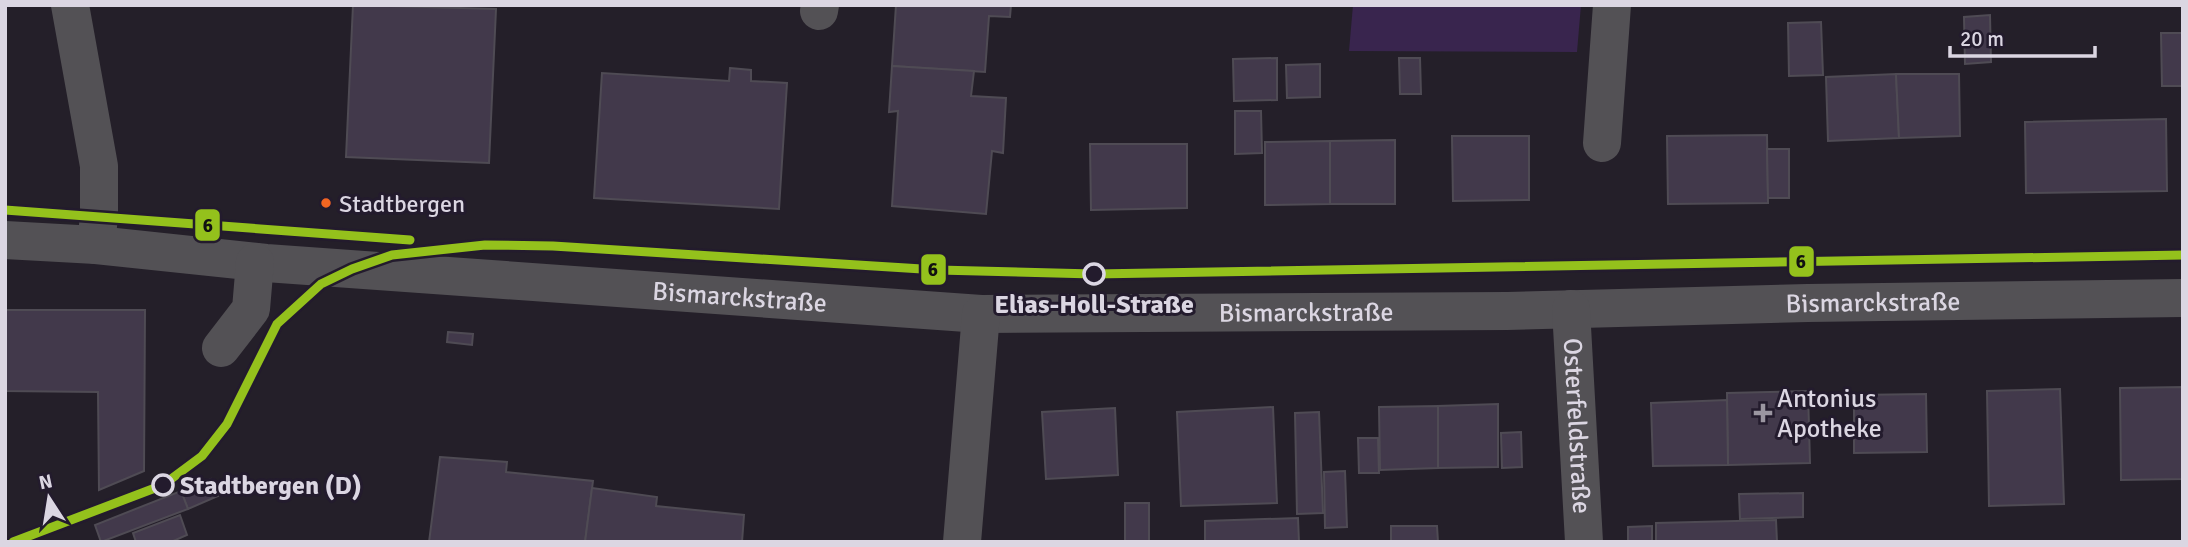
<svg xmlns="http://www.w3.org/2000/svg" width="2188" height="547" font-family="Signika,sans-serif">
<style>
.green{fill:#39254e}
.building{fill:#42394b;stroke:#4f4b54;stroke-width:2}
.lines{fill:none;stroke-linecap:round;stroke-linejoin:round}
.minor{stroke:#535155;stroke-width:38}
.tram-1-casing{stroke:#231b2d;stroke-width:14}
.tram-1{stroke:#94c11c;stroke-width:9}
.bus-dot{fill:#f26522;stroke:#231b2d;stroke-width:2.5}
.stop-dot{fill:#231b2d;stroke:#dbd6e2;stroke-width:3.5}
.poi-dot{fill:#9b96a1;stroke:#231b2d;stroke-width:2.5}
.labels{text-anchor:middle;stroke-width:6;stroke-linejoin:round;paint-order:stroke}
.bus-label{font-size:24px;fill:#dbd6e2;stroke:#231b2d;text-anchor:start}
.street-label{font-size:26px;fill:#dbd6e2;stroke:#231b2d}
.stop-label{font-size:26px;font-weight:bold;fill:#dbd6e2;stroke:#231b2d}
.poi-label{font-size:26px;fill:#dbd6e2;stroke:#231b2d;text-anchor:start}
.line-badge{stroke:#231b2d;stroke-width:2.5}
.pale-badge-label{font-size:19px;text-anchor:middle;font-weight:bold;fill:#111}
</style>
<rect width="100%" height="100%" fill="#241f29"/>
<polygon class="green" points="1353,5 1581,5 1577,52 1349,51"/>
<g class="building">
<polygon points="353,5 496,9 489,163 346,157"/>
<polygon points="896,5 1011,5 1010,17 989,16 985,72 892,66"/>
<polygon points="1990,15 1991,62 1965,64 1964,17"/>
<polygon points="1821,22 1823,75 1789,76 1788,23"/>
<polygon points="2161,33 2183,33 2183,86 2162,86"/>
<polygon points="1277,58 1277,100 1234,101 1233,59"/>
<polygon points="1399,58 1420,58 1421,94 1400,94"/>
<polygon points="1320,64 1320,97 1287,98 1286,65"/>
<polygon points="892,66 974,71 971,96 1006,98 1003,153 992,151 986,214 892,206 898,111 889,112"/>
<polygon points="730,68 751,70 751,81 787,83 779,209 594,198 602,73 729,81"/>
<polygon points="1896,74 1899,138 1828,141 1826,77"/>
<polygon points="1896,74 1959,74 1960,136 1899,138"/>
<polygon points="1235,111 1261,111 1262,153 1235,154"/>
<polygon points="2166,119 2167,191 2026,193 2025,122"/>
<polygon points="1767,135 1768,203 1668,204 1667,136"/>
<polygon points="1452,136 1529,136 1529,200 1453,201"/>
<polygon points="1395,140 1395,204 1330,204 1330,141"/>
<polygon points="1330,141 1330,204 1265,205 1265,142"/>
<polygon points="1090,144 1187,144 1187,208 1091,210"/>
<polygon points="1767,149 1789,149 1789,198 1768,198"/>
<polygon points="5,310 145,310 144,471 99,490 98,392 5,391"/>
<polygon points="448,332 473,334 472,345 447,342"/>
<polygon points="2183,387 2183,479 2121,480 2120,388"/>
<polygon points="2060,389 2064,504 1989,506 1987,391"/>
<polygon points="1808,391 1810,463 1728,465 1727,393"/>
<polygon points="1926,394 1927,452 1854,453 1854,395"/>
<polygon points="1727,400 1728,465 1653,466 1651,403"/>
<polygon points="1498,404 1498,467 1438,468 1438,406"/>
<polygon points="1438,406 1438,468 1380,470 1379,407"/>
<polygon points="1273,407 1277,503 1181,506 1177,412"/>
<polygon points="1115,408 1118,475 1046,479 1042,412"/>
<polygon points="1319,412 1323,513 1297,514 1295,413"/>
<polygon points="1521,432 1522,467 1502,468 1501,433"/>
<polygon points="1358,438 1378,438 1379,473 1359,473"/>
<polygon points="440,457 507,462 506,472 593,481 585,542 429,542"/>
<polygon points="1345,471 1347,527 1325,528 1324,472"/>
<polygon points="211,479 218,496 188,509 181,491"/>
<polygon points="592,488 657,497 656,506 744,515 742,542 585,542"/>
<polygon points="181,491 188,509 101,542 95,525"/>
<polygon points="1803,493 1803,517 1740,519 1739,494"/>
<rect x="1125" y="503" width="24" height="39"/>
<polygon points="180,515 187,535 171,542 136,542 133,533"/>
<polygon points="1298,518 1299,542 1205,542 1205,521"/>
<polygon points="1776,520 1777,542 1656,542 1656,523"/>
<polygon points="1391,526 1437,526 1438,542 1391,542"/>
<polygon points="1652,526 1652,542 1628,542 1628,527"/>
</g>
<g class="lines">
<g class="minor">
<polyline points="70,5 99,166 99,216 96,245"/>
<polyline points="819,11 820,5"/>
<polyline points="1602,143 1612,5"/>
<path id="s1" d="M5 240 96 245 266 263 981 314 1507 311 1808 303 2183 298"/>
<path id="s2" d="M1571 309 1584 542"/>
<polyline points="221,348 251,309 255,262"/>
<polyline points="962,542 981,314"/>
</g>
<defs>
<g id="tram-1">
<polyline points="5,210 410,240"/>
<polyline points="13,542 163,485 202,456 227,424 277,324 321,284 352,269 392,255 485,245 553,246 938,270 1094,274 2183,255"/>
</g>
</defs>
<use href="#tram-1" class="tram-1-casing"/>
<use href="#tram-1" class="tram-1"/>
</g>
<circle class="bus-dot" cx="326" cy="203" r="6"/>
<g class="stop-dot">
<circle cx="1094" cy="274" r="10"/>
<circle cx="163" cy="485" r="10"/>
</g>
<path class="poi-dot" d="M1759.5 402.5h7v7h7v7h-7v7h-7v-7h-7v-7h7z"/>
<g class="labels">
<g class="bus-label">
<text x="339" y="212">Stadtbergen</text>
</g>
<g class="street-label">
<text dy="9" stroke="none"><textPath href="#s1" startOffset="737">Bismarckstraße</textPath></text>
<text dy="9" stroke="none"><textPath href="#s1" startOffset="1871">Bismarckstraße</textPath></text>
<text dy="9" stroke="none"><textPath href="#s1" startOffset="1304">Bismarckstraße</textPath></text>
<text dy="9" stroke="none"><textPath href="#s2" startOffset="117">Osterfeldstraße</textPath></text>
</g>
<g class="stop-label">
<text x="1094" y="313">Elias-Holl-Straße</text>
<text x="180" y="494" text-anchor="start">Stadtbergen (D)</text>
</g>
<g class="poi-label">
<text x="1777" y="407">Antonius<tspan x="1777" dy="30">Apotheke</tspan></text>
</g>
</g>
<g class="line-badge">
<rect x="194" y="208" width="27" height="34" rx="7" fill="#94c11c"/>
<rect x="1788" y="245" width="27" height="33" rx="7" fill="#94c11c"/>
<rect x="920" y="253" width="27" height="33" rx="7" fill="#94c11c"/>
</g>
<g class="pale-badge-label">
<text x="208" y="232">6</text>
<text x="1801" y="268">6</text>
<text x="933" y="276">6</text>
</g>
<rect width="2188" height="547" fill="none" stroke="#dbd6e2" stroke-width="14"/>
<g transform="translate(49 498) rotate(348)" stroke="#231b2d" stroke-width="5" paint-order="stroke">
<path d="M0-5L12 26L0 18L-12 26Z" fill="#dbd6e2"/>
<text y="-10" font-size="19" font-weight="bold" text-anchor="middle" fill="#dbd6e2">N</text>
</g>
<path d="M1950 46v10h145v-10" fill="none" stroke="#dbd6e2" stroke-width="3.5"/>
<text x="1960" y="46" font-size="21" fill="#dbd6e2" stroke="#231b2d" stroke-width="5" paint-order="stroke">20 m</text>
</svg>
